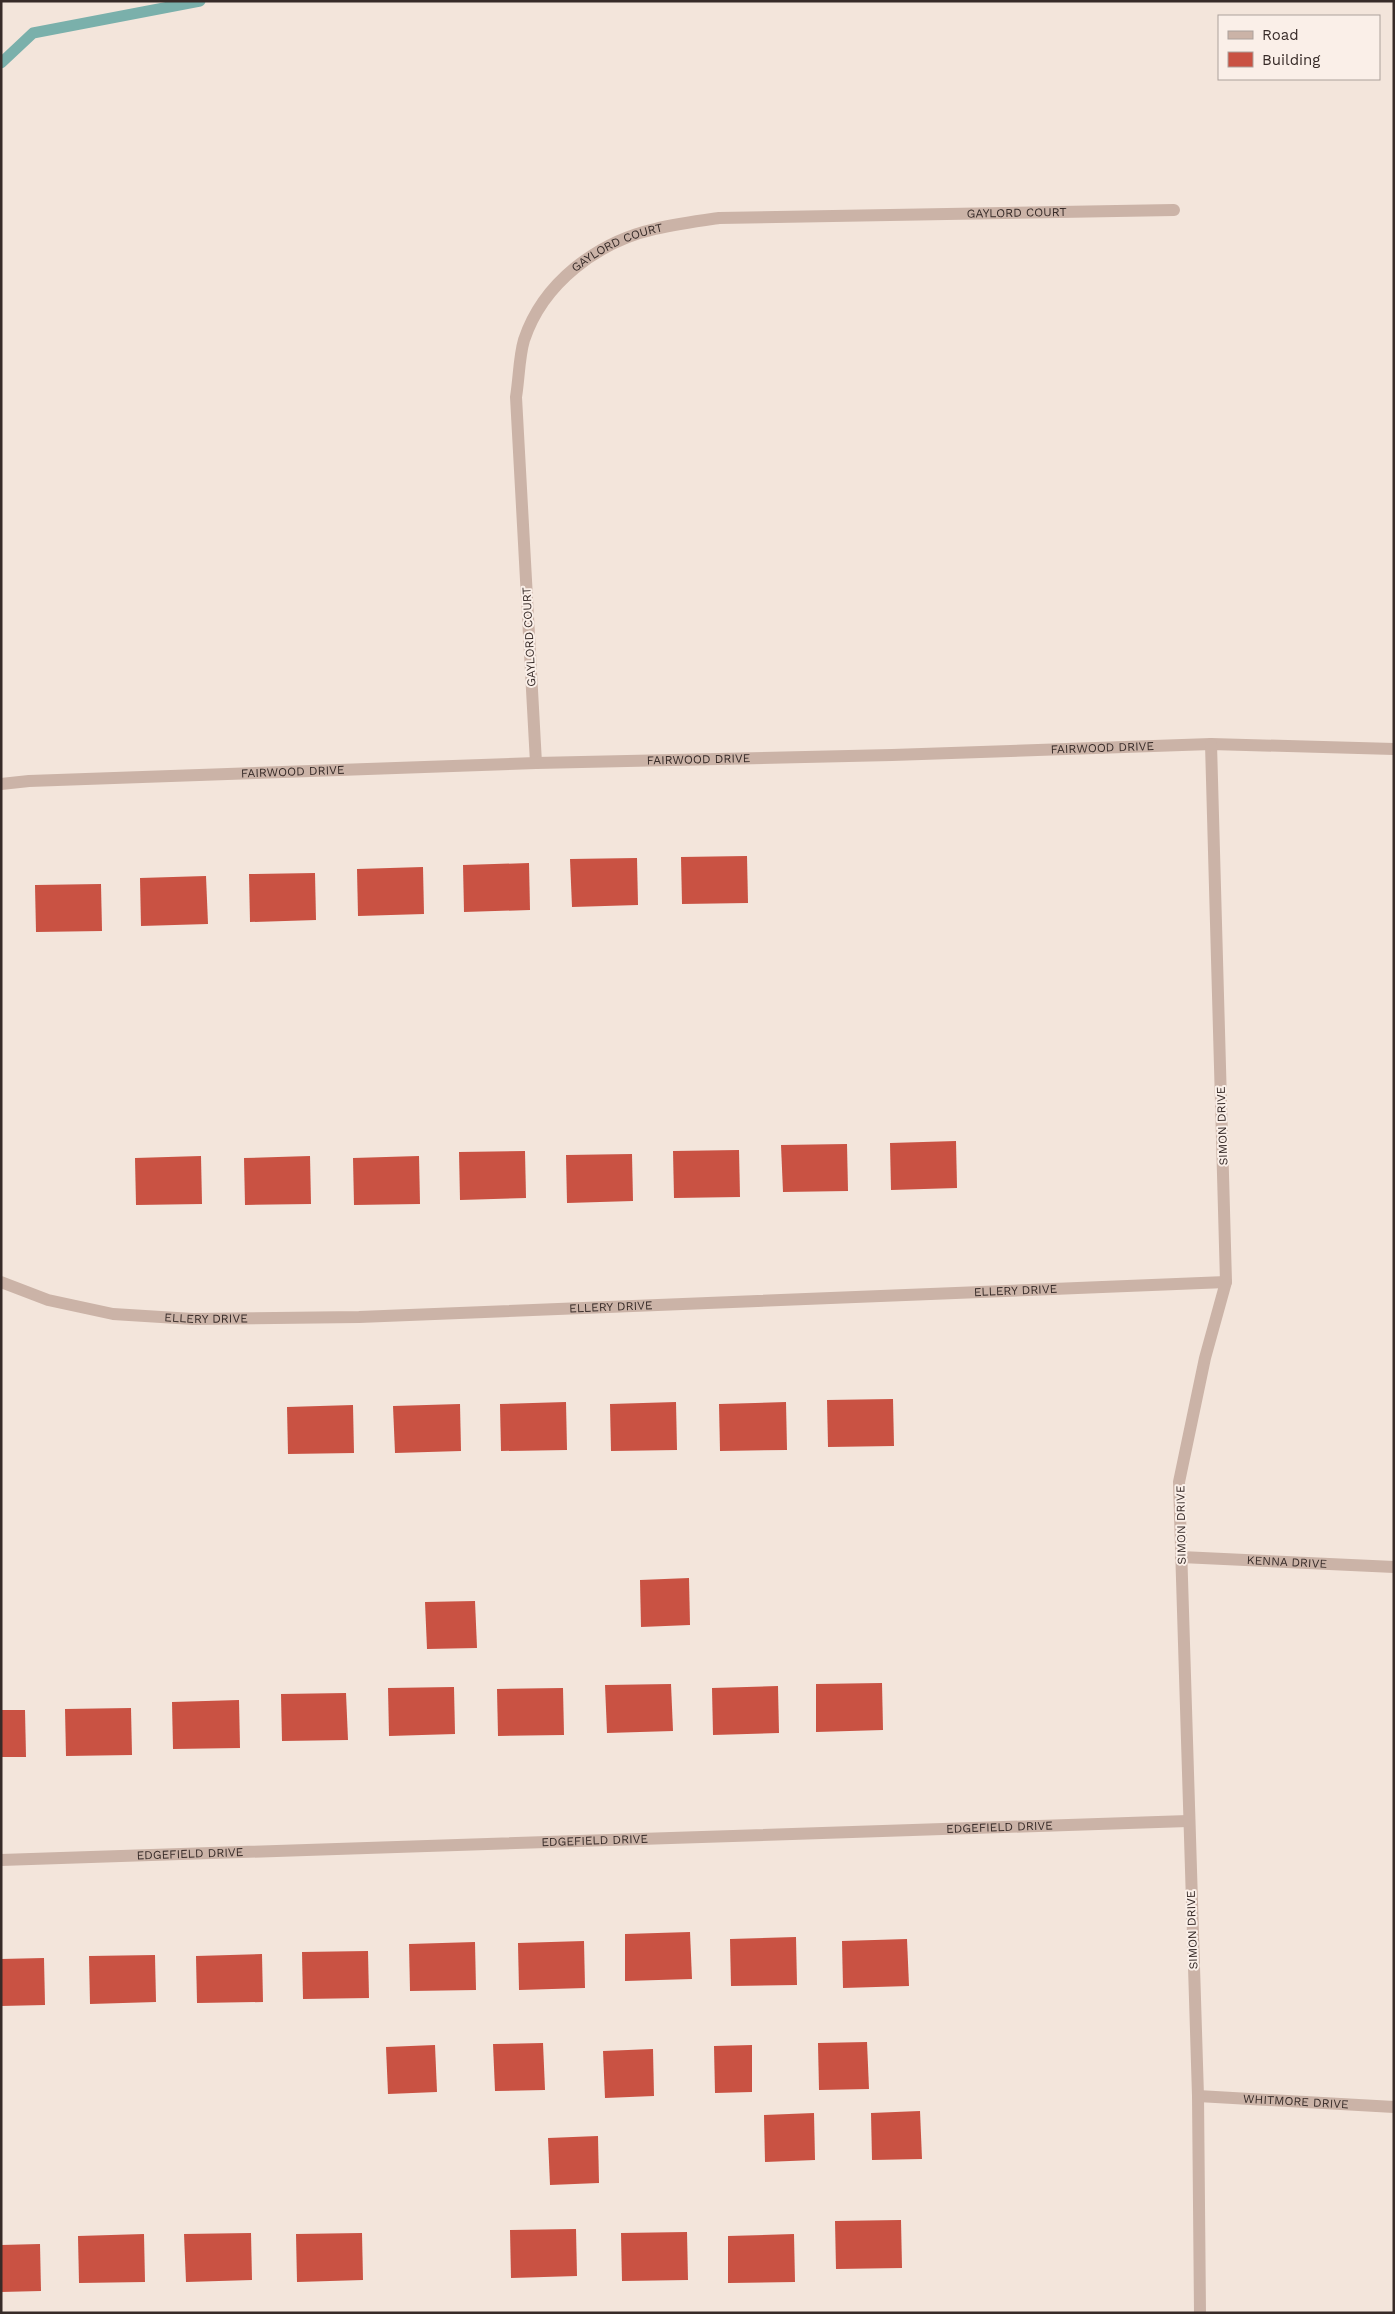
<svg xmlns="http://www.w3.org/2000/svg" width="1395" height="2314" font-family="'Work Sans',sans-serif">
<style>
.lines{fill:none;stroke-linecap:round;stroke-linejoin:round}
.stream{stroke:#7ab0ab;stroke-width:11}
.building{fill:#c95243}
.street{stroke:#cbb3a7;stroke-width:12}
.labels{text-anchor:middle;stroke-width:4;stroke-linejoin:round;paint-order:stroke}
.street-label{font-size:12px;fill:#372b28;stroke:#faefe8}
</style>
<rect width="100%" height="100%" fill="#f3e5db"/>
<g class="lines">
<polyline class="stream" points="1,63 33,33 200,1"/>
</g>
<g class="building">
<polygon points="747,856 748,903 682,904 681,857"/>
<polygon points="637,858 638,905 572,907 570,859"/>
<polygon points="529,863 530,910 464,912 463,865"/>
<polygon points="423,867 424,914 358,916 357,869"/>
<polygon points="315,873 316,920 250,922 249,874"/>
<polygon points="206,876 208,924 141,926 140,878"/>
<polygon points="101,884 102,931 36,932 35,885"/>
<polygon points="956,1141 957,1188 891,1190 890,1143"/>
<polygon points="847,1144 848,1191 783,1192 781,1145"/>
<polygon points="739,1150 740,1197 674,1198 673,1151"/>
<polygon points="525,1151 526,1198 460,1200 459,1152"/>
<polygon points="632,1154 633,1201 567,1203 566,1155"/>
<polygon points="201,1156 202,1204 136,1205 135,1158"/>
<polygon points="310,1156 311,1204 245,1205 244,1158"/>
<polygon points="419,1156 420,1204 354,1205 353,1158"/>
<polygon points="893,1399 894,1446 828,1447 827,1400"/>
<polygon points="566,1402 567,1450 501,1451 500,1404"/>
<polygon points="676,1402 677,1450 611,1451 610,1404"/>
<polygon points="786,1402 787,1450 720,1451 719,1404"/>
<polygon points="460,1404 461,1451 395,1453 393,1406"/>
<polygon points="353,1405 354,1453 288,1454 287,1407"/>
<polygon points="689,1578 690,1625 641,1627 640,1580"/>
<polygon points="475,1601 477,1648 427,1649 425,1602"/>
<polygon points="882,1683 883,1730 816,1732 816,1684"/>
<polygon points="671,1684 673,1731 607,1733 605,1685"/>
<polygon points="778,1686 779,1733 713,1735 712,1688"/>
<polygon points="454,1687 455,1734 389,1736 388,1688"/>
<polygon points="563,1688 564,1735 498,1736 497,1689"/>
<polygon points="346,1693 348,1740 282,1741 281,1694"/>
<polygon points="239,1700 240,1748 173,1749 172,1702"/>
<polygon points="131,1708 132,1755 66,1756 65,1709"/>
<polygon points="1,1710 25,1710 26,1757 1,1757"/>
<polygon points="690,1932 692,1979 625,1981 625,1934"/>
<polygon points="796,1937 797,1985 731,1986 730,1939"/>
<polygon points="907,1939 909,1986 843,1988 842,1941"/>
<polygon points="584,1941 585,1988 519,1990 518,1943"/>
<polygon points="475,1942 476,1990 410,1991 409,1944"/>
<polygon points="368,1951 369,1998 303,1999 302,1952"/>
<polygon points="262,1954 263,2002 197,2003 196,1956"/>
<polygon points="155,1955 156,2002 90,2004 89,1956"/>
<polygon points="44,1958 45,2005 1,2006 1,1959"/>
<polygon points="867,2042 869,2089 819,2090 818,2043"/>
<polygon points="543,2043 545,2090 495,2091 493,2044"/>
<polygon points="435,2045 437,2092 388,2094 386,2047"/>
<polygon points="752,2045 752,2092 715,2093 714,2046"/>
<polygon points="653,2049 654,2096 605,2098 603,2051"/>
<polygon points="920,2111 922,2159 872,2160 871,2113"/>
<polygon points="814,2113 815,2160 765,2162 764,2115"/>
<polygon points="598,2136 599,2183 550,2185 548,2138"/>
<polygon points="901,2220 902,2268 836,2269 835,2221"/>
<polygon points="576,2229 577,2276 511,2278 510,2230"/>
<polygon points="687,2232 688,2280 622,2281 621,2233"/>
<polygon points="251,2233 252,2280 186,2282 184,2234"/>
<polygon points="362,2233 363,2280 297,2282 296,2234"/>
<polygon points="144,2234 145,2282 79,2283 78,2236"/>
<polygon points="794,2234 795,2282 728,2283 728,2236"/>
<polygon points="40,2244 41,2291 1,2292 1,2245"/>
</g>
<g class="lines">
<g class="street">
<path id="s1" d="M536 763 516 397C519 379 519 357 524 340 543 283 597 242 655 229 676 224 698 221 719 218L1174 210"/>
<path id="s2" d="M1 784 29 781 536 763 892 755 1211 744 1394 749"/>
<path id="s3" d="M1 1282 48 1300 113 1314 193 1319 359 1317 1226 1282"/>
<path id="s4" d="M1181 1557 1394 1567"/>
<path id="s5" d="M1 1860 1188 1821"/>
<path id="s6" d="M1198 2096 1394 2107"/>
<polyline points="1200,2313 1198,2096 1179,1482 1205,1358 1226,1282 1211,744"/>
</g>
</g>
<g class="labels">
<g class="street-label">
<text dy="4" stroke="none"><textPath href="#s1" startOffset="966">GAYLORD COURT</textPath></text>
<text dy="4" stroke="none"><textPath href="#s1" startOffset="561">GAYLORD COURT</textPath></text>
<text transform="translate(529 637) rotate(-93)" y="4">GAYLORD COURT</text>
<text dy="4" stroke="none"><textPath href="#s2" startOffset="1102">FAIRWOOD DRIVE</textPath></text>
<text dy="4" stroke="none"><textPath href="#s2" startOffset="698">FAIRWOOD DRIVE</textPath></text>
<text dy="4" stroke="none"><textPath href="#s2" startOffset="292">FAIRWOOD DRIVE</textPath></text>
<text transform="translate(1222 1126) rotate(-92)" y="4">SIMON DRIVE</text>
<text dy="4" stroke="none"><textPath href="#s3" startOffset="1020">ELLERY DRIVE</textPath></text>
<text dy="4" stroke="none"><textPath href="#s3" startOffset="615">ELLERY DRIVE</textPath></text>
<text dy="4" stroke="none"><textPath href="#s3" startOffset="210">ELLERY DRIVE</textPath></text>
<text transform="translate(1181 1525) rotate(-91)" y="4">SIMON DRIVE</text>
<text dy="4" stroke="none"><textPath href="#s4" startOffset="106">KENNA DRIVE</textPath></text>
<text dy="4" stroke="none"><textPath href="#s5" startOffset="999">EDGEFIELD DRIVE</textPath></text>
<text dy="4" stroke="none"><textPath href="#s5" startOffset="594">EDGEFIELD DRIVE</textPath></text>
<text dy="4" stroke="none"><textPath href="#s5" startOffset="189">EDGEFIELD DRIVE</textPath></text>
<text transform="translate(1192 1930) rotate(-92)" y="4">SIMON DRIVE</text>
<text dy="4" stroke="none"><textPath href="#s6" startOffset="98">WHITMORE DRIVE</textPath></text>
</g>
</g>
<rect width="1395" height="2314" fill="none" stroke="#372b28" stroke-width="5"/>
<rect x="1218" y="15" width="162" height="65" fill="#faefe8" stroke="#aca19b"/>
<rect x="1228" y="31" width="25" height="8" fill="#cbb3a7" stroke="#aca19b"/>
<text x="1262" y="40" font-size="15" fill="#372b28">Road</text>
<rect x="1228" y="52" width="25" height="15" fill="#c95243" stroke="#aca19b"/>
<text x="1262" y="65" font-size="15" fill="#372b28">Building</text>
</svg>
